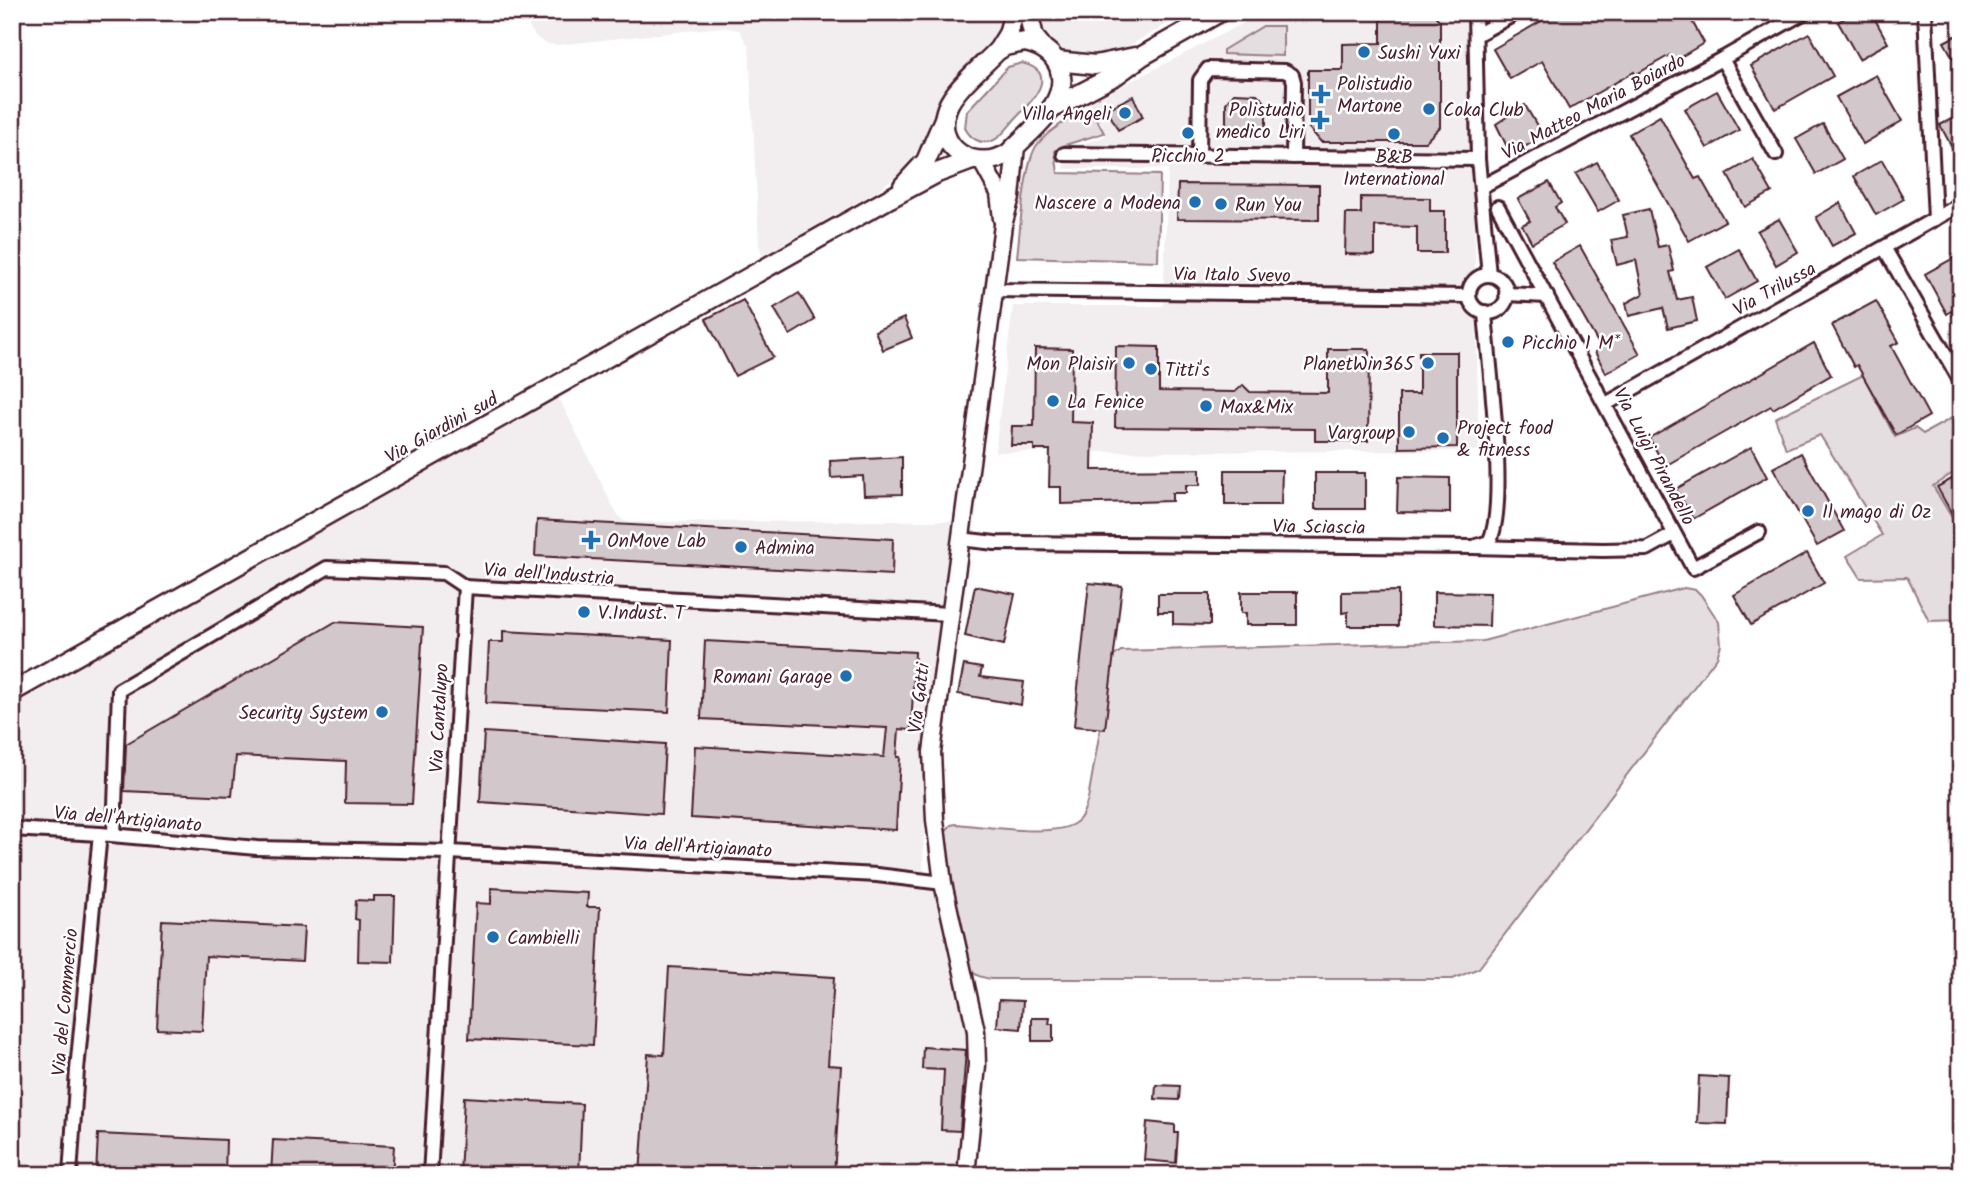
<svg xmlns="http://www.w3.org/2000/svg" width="1973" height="1187" font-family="Kalam,sans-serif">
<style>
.built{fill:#f2eeef}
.green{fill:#e5dee0;stroke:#987e86;stroke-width:2}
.building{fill:#d2c7cb;stroke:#4a1f2b;stroke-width:2}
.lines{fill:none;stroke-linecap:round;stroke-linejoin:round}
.minor-casing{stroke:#4a1f2b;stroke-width:18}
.tertiary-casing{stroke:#4a1f2b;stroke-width:21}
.secondary-casing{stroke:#4a1f2b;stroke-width:23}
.minor{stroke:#fff;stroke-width:12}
.tertiary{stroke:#fff;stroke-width:16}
.secondary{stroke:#fff;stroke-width:18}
.poi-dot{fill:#1f6fb2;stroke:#fff;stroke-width:2.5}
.labels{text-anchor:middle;stroke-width:5;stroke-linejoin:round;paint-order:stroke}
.poi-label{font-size:19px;fill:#4a1f2b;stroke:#fff;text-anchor:start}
.street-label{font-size:19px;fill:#4a1f2b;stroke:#fff}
</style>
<rect width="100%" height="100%" fill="#fff"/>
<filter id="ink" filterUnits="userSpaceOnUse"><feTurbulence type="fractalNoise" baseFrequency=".0143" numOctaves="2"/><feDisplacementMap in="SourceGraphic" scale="14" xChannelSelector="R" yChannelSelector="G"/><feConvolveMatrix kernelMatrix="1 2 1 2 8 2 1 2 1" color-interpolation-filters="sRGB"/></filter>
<g filter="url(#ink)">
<g class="built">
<polygon points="524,12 1189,12 1113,55 1088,58 1063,55 1038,31 997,33 941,95 932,127 906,168 877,191 762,256 759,245 749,47 739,30 722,27 557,45 548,44 538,39 530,29"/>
<polygon points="1265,12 1470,12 1479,451 995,452 1013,306 1163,306 1168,169 1064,169 1067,149 1106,136 1089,103"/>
<polygon points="550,397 561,402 614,509 622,520 629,522 958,521 926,750 923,868 942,897 977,1065 967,1175 12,1175 12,693"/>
</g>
<g class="green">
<polygon points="1263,26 1283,26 1283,56 1223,54 1223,50"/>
<path d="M1022 63C1062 73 1030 103 1015 119 1009 126 1001 138 992 141 980 145 970 138 965 128L967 111 1008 67Z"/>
<path d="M1090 107 1104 133 1065 145 1055 151 1058 173 1160 175 1158 261 1017 257C1020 233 1024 162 1037 145 1050 128 1072 118 1090 107Z"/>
<polygon points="1863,375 1895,437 1915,428 1923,434 1961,413 1961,468 1933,486 1961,533 1961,620 1929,621 1907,577 1861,578 1847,556 1882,535 1820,435 1786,449 1775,418"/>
<path d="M1684 588 1696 590 1701 595 1719 622 1721 645 1717 657 1479 968 1453 979H991C979 977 973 975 966 964L942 835 951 825 956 824C983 826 1054 838 1075 823 1083 818 1085 808 1088 799L1112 662 1114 656 1121 651 1483 641Z"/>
</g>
<g class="building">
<polygon points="1388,12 1432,12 1440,21 1440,127 1425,142 1321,142 1308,127 1308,70 1343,70 1343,44 1381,43 1381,18"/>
<polygon points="1557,12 1687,12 1704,43 1674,61 1670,55 1635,75 1634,72 1569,109 1542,61 1510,79 1493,49"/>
<polygon points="1855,12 1871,12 1888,43 1859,59 1838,22"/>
<polygon points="1809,33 1833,76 1775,109 1751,66"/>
<polygon points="1961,33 1961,72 1944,42"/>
<polygon points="1876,75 1902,121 1863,144 1836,97"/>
<polygon points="1717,91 1739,130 1707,148 1685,109"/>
<polygon points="1234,93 1257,94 1266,103 1266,125 1257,134 1235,134 1226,124 1226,103"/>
<polygon points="1133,96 1143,117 1118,130 1107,109"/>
<polygon points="1525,105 1543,136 1511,155 1496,124"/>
<polygon points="1961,114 1961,164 1940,125"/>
<polygon points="1660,116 1695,179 1700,177 1725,221 1689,241 1629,134"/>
<polygon points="1823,124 1843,159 1816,174 1796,139"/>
<polygon points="1753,159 1772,192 1745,207 1727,174"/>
<polygon points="1882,160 1904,199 1876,215 1854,176"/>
<polygon points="1597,162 1619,200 1598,212 1576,174"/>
<polygon points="1549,182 1561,203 1555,207 1565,224 1532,243 1522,225 1530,221 1518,199"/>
<polygon points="1178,184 1319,185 1319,220 1177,219"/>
<polygon points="1361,197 1430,198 1430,211 1445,211 1445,253 1417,253 1417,227 1375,226 1375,255 1345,254 1346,214 1361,214"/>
<polygon points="1840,203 1856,233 1832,246 1816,217"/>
<polygon points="1649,209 1658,247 1668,245 1674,271 1670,272 1677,300 1692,297 1697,321 1668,328 1663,308 1629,316 1626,303 1643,294 1636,260 1617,265 1611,240 1628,237 1623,215"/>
<polygon points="1779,219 1798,252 1776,265 1757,231"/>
<polygon points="1580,246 1640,354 1606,373 1595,352 1601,348 1552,262"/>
<polygon points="1739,249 1757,281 1725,299 1707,267"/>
<polygon points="1961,254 1961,330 1951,311 1947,314 1925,274"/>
<polygon points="799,293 815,320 790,335 774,308"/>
<polygon points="743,300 773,357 735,376 706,319"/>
<polygon points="1876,301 1899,342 1891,346 1929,416 1896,435 1857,365 1854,367 1832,325"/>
<polygon points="904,318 912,338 883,350 875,331"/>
<polygon points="1814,343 1831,375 1773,409 1771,406 1665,466 1649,438"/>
<polygon points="1116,346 1159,347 1159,391 1235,392 1243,385 1250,392 1328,393 1328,349 1369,349 1368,441 1315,441 1315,429 1115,427"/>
<polygon points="1035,348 1072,349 1071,422 1093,423 1092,470 1200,469 1200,485 1186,485 1186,493 1172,493 1172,501 1061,504 1061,487 1049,487 1050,450 1034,450 1034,445 1011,445 1012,426 1034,426"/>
<polygon points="1419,352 1457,352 1457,447 1399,448 1399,394 1419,394"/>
<polygon points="1751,447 1767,477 1693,519 1676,489"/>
<polygon points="1801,453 1844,531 1817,546 1773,468"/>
<polygon points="902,457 902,494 864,495 863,476 831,478 830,461"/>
<polygon points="1225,470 1282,470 1281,505 1225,505"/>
<rect x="1315" y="473" width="50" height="36"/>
<polygon points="1961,474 1961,530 1937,487"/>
<polygon points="1398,477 1450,478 1450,513 1397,512"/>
<polygon points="537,520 893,539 892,575 535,556"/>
<polygon points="1807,553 1824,583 1751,625 1734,595"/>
<polygon points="1089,583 1122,586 1105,729 1074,726"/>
<polygon points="975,586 1015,594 1004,645 965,636"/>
<polygon points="1398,591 1398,626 1348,626 1348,612 1342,613 1342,592"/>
<polygon points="1241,592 1297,592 1297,625 1246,625 1246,613 1241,613"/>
<polygon points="1434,592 1490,593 1489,626 1434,625"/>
<polygon points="1158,594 1210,594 1210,625 1173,624 1173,612 1158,612"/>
<polygon points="335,622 423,627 412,804 345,803 346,761 236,756 232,796 124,791 126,744"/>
<polygon points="503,631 672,640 669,712 486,703 489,642 503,642"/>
<polygon points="705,641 915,652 911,730 899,729 897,757 900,757 896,830 691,818 695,746 884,757 887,728 701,719"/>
<polygon points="964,665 982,668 980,677 1024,682 1021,705 958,694"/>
<polygon points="484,732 665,744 661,814 480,802"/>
<polygon points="491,888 588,893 587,907 600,907 593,1045 469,1039 476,903 491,904"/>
<polygon points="374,896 395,896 393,962 358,961 359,920 355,919 356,900 374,901"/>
<polygon points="162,920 304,927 302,961 206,956 202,1031 157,1029"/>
<polygon points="669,967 834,977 828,1065 841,1066 834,1175 640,1175 648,1054 664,1055"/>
<polygon points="999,1000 1023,1001 1021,1029 997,1027"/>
<polygon points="1032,1018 1050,1018 1049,1024 1053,1024 1053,1041 1032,1041"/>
<polygon points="923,1047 966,1050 960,1131 941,1130 944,1070 922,1069"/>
<polygon points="1699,1076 1729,1078 1727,1124 1697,1123"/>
<polygon points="1156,1085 1180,1086 1179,1100 1155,1099"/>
<polygon points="464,1097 582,1104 579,1175 460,1175"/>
<polygon points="1147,1122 1175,1125 1175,1133 1178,1133 1176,1163 1144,1160"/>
<polygon points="98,1134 226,1140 225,1175 96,1175"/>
<polygon points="273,1140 394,1146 392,1175 271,1175"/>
</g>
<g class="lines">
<defs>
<g id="minor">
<polyline points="1475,12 1478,159 1489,275"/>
<polyline points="1925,12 1935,219"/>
<polyline points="1476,35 1518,12"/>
<polyline points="1722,59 1776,154"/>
<polyline points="1064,154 1478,159"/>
<polyline points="1199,156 1200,80 1208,69 1285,71 1292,75 1294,82 1293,157"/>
<polyline points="1481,187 1722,59 1805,12"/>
<polyline points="1498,207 1693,568 1759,532"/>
<polyline points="1885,249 1961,382"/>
<circle cx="1488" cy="294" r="19"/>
<polyline points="994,290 1469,296"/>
<polyline points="1506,294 1547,296"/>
<polyline points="1606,404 1961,204"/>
<polyline points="960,539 995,543 1473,547 1603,550 1647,549 1674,534"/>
<path d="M1476 546 1489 542C1509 506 1488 360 1485 312"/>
<polyline points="12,829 100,834 257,848 450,852 877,875 943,883"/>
<polyline points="114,835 119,690 327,568 444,573 465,587 949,614"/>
<polyline points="70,1175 77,1070 100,834"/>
<polyline points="430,1175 465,587"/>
</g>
<g id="tertiary">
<polyline points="982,162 999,193 1002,219"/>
<polyline points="966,1175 977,1065 976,1031 943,883 935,820 932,752 1003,225 1011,197 1016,146"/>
</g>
<g id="secondary">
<polyline points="1028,12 1034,37 1043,48"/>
<path d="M1025 42C1039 45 1053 52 1059 67 1072 103 1030 130 1009 153 976 174 932 149 947 108 954 89 983 66 997 51L1005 46Z"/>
<polyline points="998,50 1008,34 1014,12"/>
<polyline points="1056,61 1095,65 1135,57"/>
<polyline points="1051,109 1116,75 1142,56 1220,12"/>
<polyline points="903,186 926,161 944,119"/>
<polyline points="12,692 890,198 937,173 972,160"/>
</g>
</defs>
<use href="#minor" class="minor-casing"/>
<use href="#tertiary" class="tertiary-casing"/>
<use href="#secondary" class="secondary-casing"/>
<use href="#minor" class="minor"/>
<use href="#tertiary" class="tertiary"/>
<use href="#secondary" class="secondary"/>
</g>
</g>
<g class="poi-dot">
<circle cx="1364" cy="52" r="7"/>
<path d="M1317.5 83.5h7v7h7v7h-7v7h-7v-7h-7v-7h7z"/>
<circle cx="1429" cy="109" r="7"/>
<circle cx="1125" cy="113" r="7"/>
<path d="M1316.5 109.5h7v7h7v7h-7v7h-7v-7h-7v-7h7z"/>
<circle cx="1188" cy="133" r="7"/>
<circle cx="1394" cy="134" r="7"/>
<circle cx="1195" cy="202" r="7"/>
<circle cx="1221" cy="204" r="7"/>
<circle cx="1508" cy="342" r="7"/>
<circle cx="1129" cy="363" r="7"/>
<circle cx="1428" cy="363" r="7"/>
<circle cx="1151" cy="369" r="7"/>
<circle cx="1053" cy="401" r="7"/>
<circle cx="1206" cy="406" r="7"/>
<circle cx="1409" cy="432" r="7"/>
<circle cx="1443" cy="438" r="7"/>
<circle cx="1808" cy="511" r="7"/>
<path d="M587.5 529.5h7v7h7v7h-7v7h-7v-7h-7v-7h7z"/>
<circle cx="741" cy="547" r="7"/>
<circle cx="584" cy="612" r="7"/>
<circle cx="846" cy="676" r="7"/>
<circle cx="382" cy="712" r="7"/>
<circle cx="493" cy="937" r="7"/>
</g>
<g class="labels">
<g class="poi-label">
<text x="1378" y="59">Sushi Yuxi</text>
<text x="1337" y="90">Polistudio<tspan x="1337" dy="22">Martone</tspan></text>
<text x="1304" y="116" text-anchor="end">Polistudio<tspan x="1304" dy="22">medico Liri</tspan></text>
<text x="1443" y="116">Coka Club</text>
<text x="1111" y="120" text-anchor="end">Villa Angeli</text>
<text x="1188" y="162" text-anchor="middle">Picchio 2</text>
<text x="1394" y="163" text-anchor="middle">B&amp;B<tspan x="1394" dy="22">International</tspan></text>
<text x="1181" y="209" text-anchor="end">Nascere a Modena</text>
<text x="1235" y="211">Run You</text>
<text x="1522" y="349">Picchio 1 M*</text>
<text x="1115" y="370" text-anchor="end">Mon Plaisir</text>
<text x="1414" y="370" text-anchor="end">PlanetWin365</text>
<text x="1165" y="376">Titti's</text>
<text x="1067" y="408">La Fenice</text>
<text x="1220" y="413">Max&amp;Mix</text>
<text x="1457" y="434">Project food<tspan x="1457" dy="22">&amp; fitness</tspan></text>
<text x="1395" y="439" text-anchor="end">Vargroup</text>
<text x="1822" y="518">Il mago di Oz</text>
<text x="607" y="547">OnMove Lab</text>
<text x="755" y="554">Admina</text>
<text x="598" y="619">V.Indust. T</text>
<text x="832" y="683" text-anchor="end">Romani Garage</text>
<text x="368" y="719" text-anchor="end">Security System</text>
<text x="507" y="944">Cambielli</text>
</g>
<g class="street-label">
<text transform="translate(1593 106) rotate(-28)" y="7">Via Matteo Maria Boiardo</text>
<text transform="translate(1232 274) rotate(1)" y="7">Via Italo Svevo</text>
<text transform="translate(1774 288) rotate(-29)" y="7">Via Trilussa</text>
<text transform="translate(441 427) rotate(-29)" y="7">Via Giardini sud</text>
<text transform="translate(1655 456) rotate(62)" y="7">Via Luigi Pirandello</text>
<text transform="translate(1319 526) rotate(1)" y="7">Via Sciascia</text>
<text transform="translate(549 573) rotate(4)" y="7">Via dell'Industria</text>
<text transform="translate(918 698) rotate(-83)" y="7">Via Gatti</text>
<text transform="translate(438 718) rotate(-87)" y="7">Via Cantalupo</text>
<text transform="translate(128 818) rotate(5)" y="7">Via dell'Artigianato</text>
<text transform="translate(698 846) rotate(3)" y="7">Via dell'Artigianato</text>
<text transform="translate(64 1002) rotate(-85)" y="7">Via del Commercio</text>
</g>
</g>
<rect width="1973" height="1187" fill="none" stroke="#fff" stroke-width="42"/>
<rect x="21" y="21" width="1931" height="1145" fill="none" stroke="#4a1f2b" stroke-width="2.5" filter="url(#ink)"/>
</svg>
